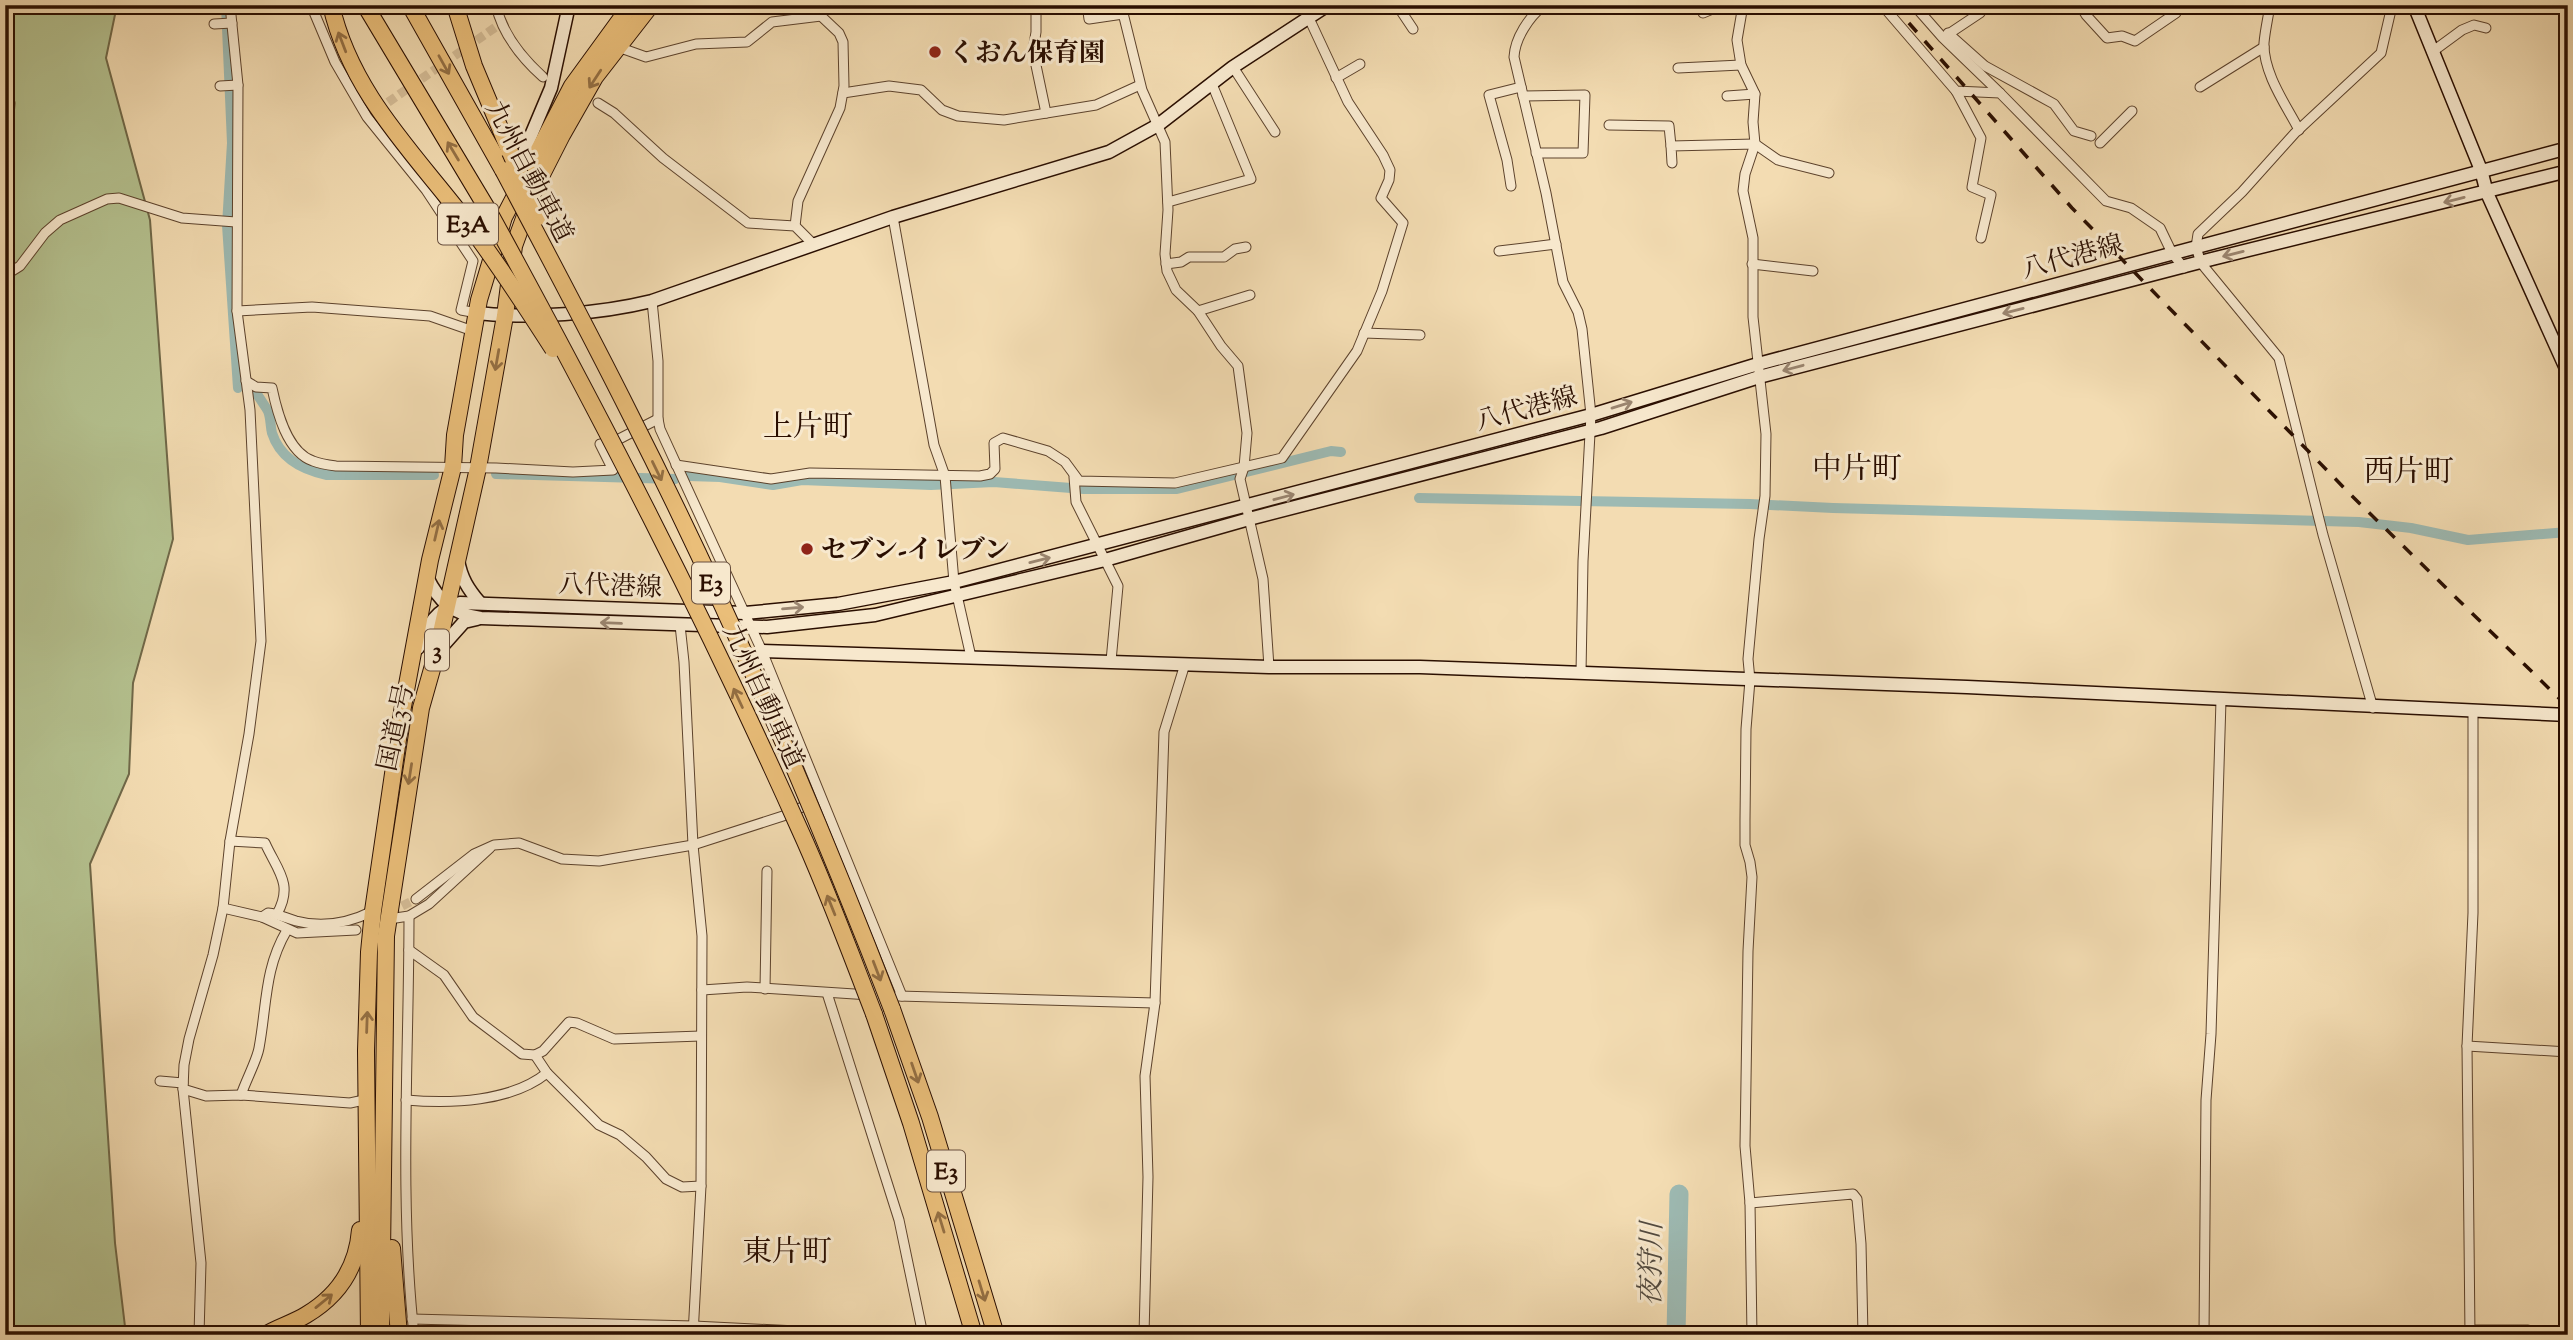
<svg xmlns="http://www.w3.org/2000/svg" width="2573" height="1340" font-family="'Sorts Mill Goudy','Noto Serif JP',serif">
<style>
.green{fill:#b5c290;stroke:#706848;stroke-width:2}
.lines{fill:none;stroke-linecap:round;stroke-linejoin:round}
.canal{stroke:#9dbab3;stroke-width:10}
.river{stroke:#9dbab3;stroke-width:19}
.street-tunnel{stroke:#d5bd97;stroke-width:9;stroke-dasharray:9 4.5;stroke-linecap:butt}
.street-casing{stroke:#5c422c;stroke-width:11}
.secondary-casing{stroke:#2a0e00;stroke-width:15}
.highway-casing{stroke:#2a0e00;stroke-width:18}
.street{stroke:#f7e8cd;stroke-width:9}
.secondary{stroke:#f7e8cd;stroke-width:12}
.highway{stroke:#eabe79;stroke-width:16}
.rail{stroke:#2a0e00;stroke-width:3.5;stroke-dasharray:12 12;stroke-linecap:butt}
.highway-bridge-casing{stroke:#2a0e00;stroke-width:18;stroke-linecap:butt}
.highway-bridge{stroke:#eabe79;stroke-width:16}
.oneway{stroke:#946f43}
.oneway2{stroke:#9b8671}
.poi-dot{fill:#8f2418;stroke:#f7e8cd;stroke-width:2.5}
.labels{text-anchor:middle;stroke-width:6;stroke-linejoin:round;paint-order:stroke}
.shield{fill:#f7e8cd;stroke:#684f3e;stroke-width:2}
.shield-label{font-size:24px;font-weight:bold;fill:#2a0e00}
.poi-label{font-size:26px;font-weight:bold;fill:#2a0e00;stroke:#f7e8cd;text-anchor:start}
.street-label{font-size:26px;fill:#2a0e00;stroke:#f7e8cd}
.water-label{font-size:28px;font-style:italic;fill:#524a3f;stroke:#f7e8cd}
.quarter-label{font-size:30px;fill:#2a0e00;stroke:#f7e8cd}
</style>
<rect width="100%" height="100%" fill="#f3dcb2"/>
<filter id="stains"><feTurbulence type="fractalNoise" baseFrequency=".00286" numOctaves="4"/><feColorMatrix values="0 0 0 0 .2 0 0 0 0 .09 0 0 0 0 .02 0 0 0 .5 -.17"/></filter>
<radialGradient id="worn" r=".72"><stop offset=".6" stop-color="#630" stop-opacity="0"/><stop offset="1" stop-color="#630" stop-opacity=".3"/></radialGradient>
<polygon class="green" points="5,5 117,5 106,58 150,220 173,539 133,683 129,774 90,864 115,1243 126,1335 5,1335"/>
<g class="lines">
<g class="canal">
<polyline points="226,5 232,143 227,225 238,388"/>
<path d="M256 392C259 398 264 404 268 411 271 418 270 425 272 433 280 458 303 470 327 475H434"/>
<polyline points="496,474 675,479"/>
<polyline points="689,476 720,477 773,485 802,480 931,485 994,482 1084,489 1177,489 1331,451 1341,452"/>
<polyline points="1419,498 1750,504 1833,508 2359,522 2411,528 2468,540 2568,532"/>
</g>
<polyline class="river" points="1676,1335 1679,1194"/>
<g class="street-tunnel">
<polyline points="377,110 500,24"/>
<polyline points="390,912 416,899"/>
</g>
<defs>
<g id="street">
<polyline points="311,5 335,62 367,117 426,190 473,261 461,310 477,313"/>
<path d="M496 5C502 33 522 58 543 77"/>
<polyline points="1036,5 1036,32 1033,51 1046,113"/>
<polyline points="1087,5 1089,19 1123,14"/>
<polyline points="1121,5 1142,90 1165,142 1168,210 1165,254 1167,271 1176,290 1198,311 1221,346 1238,366 1247,433 1244,467 1240,479 1263,579 1269,667"/>
<polyline points="1397,5 1413,29"/>
<path d="M1544 5C1529 17 1515 38 1514 57L1546 193 1563 282 1578 312 1582 329 1591 415 1583 561 1581 673"/>
<polyline points="1743,5 1737,40 1741,65 1755,94 1753,122 1755,144 1745,174 1743,191 1753,238 1753,317 1766,434 1765,496 1759,539 1748,659 1750,680 1746,729 1745,820 1745,845 1750,862 1752,877 1748,951 1745,1146 1750,1203 1752,1335"/>
<polyline points="1882,5 1956,91 2000,93 2106,201 2131,208 2160,228 2172,253 2184,268"/>
<polyline points="1914,5 1943,38 2000,93"/>
<polyline points="2080,5 2086,15 2107,38 2122,36 2135,41 2176,13"/>
<path d="M2270 5C2268 18 2265 31 2264 43 2263 73 2286 105 2299 130"/>
<polyline points="1703,13 1722,5"/>
<polyline points="214,24 232,23"/>
<polyline points="1948,33 1985,66 2054,104 2074,131 2091,136"/>
<polyline points="1944,37 1980,13 1986,5"/>
<polyline points="618,47 646,57 696,44 747,42 772,22 821,16"/>
<polyline points="2432,52 2462,30 2474,25 2486,28"/>
<polyline points="1233,67 1275,132"/>
<polyline points="1678,68 1741,65"/>
<polyline points="1336,78 1360,64"/>
<polyline points="220,86 238,85"/>
<polyline points="2200,87 2264,47"/>
<polyline points="1956,91 1981,138 1972,187 1991,195 1981,238"/>
<polyline points="5,93 10,103 5,168"/>
<polyline points="843,93 889,86 921,90 942,110 958,116 1004,120 1096,105 1140,85"/>
<polyline points="1523,96 1585,95 1583,153 1536,153"/>
<polyline points="1727,96 1755,94"/>
<polyline points="598,103 614,113 663,158 748,223 795,226 812,243"/>
<polyline points="1609,125 1669,126 1671,146"/>
<polyline points="2100,143 2132,111"/>
<polyline points="1672,163 1671,146 1755,144 1778,160 1829,173"/>
<polyline points="1511,186 1507,160 1489,95 1521,87"/>
<polyline points="1168,202 1251,179 1212,84"/>
<polyline points="893,217 934,445 945,476 954,582 971,657"/>
<polyline points="795,226 798,201 840,108 844,86 843,42 839,33 821,16 821,5"/>
<polyline points="1499,251 1556,244"/>
<polyline points="1166,264 1181,262 1189,257 1224,257 1235,249 1246,247"/>
<polyline points="1752,264 1813,271"/>
<polyline points="5,268 12,271 20,266 45,233 60,220 107,199 119,198 182,218 236,222"/>
<polyline points="652,301 658,361 658,419 660,429 762,651 902,996"/>
<polyline points="237,311 312,307 430,316 473,331"/>
<polyline points="1198,311 1250,295"/>
<polyline points="1364,333 1420,335"/>
<path d="M246 381 256 387 272 388C277 412 287 452 313 461 320 464 328 465 336 466L496 468 573 472 613 470 600 444 619 439 658 419"/>
<polyline points="676,465 771,479 810,473 980,476 990,474 995,469 994,443 1003,438 1048,451 1065,462 1079,481 1175,483 1282,458 1357,351 1382,291 1403,223 1381,198 1389,180 1390,170 1383,155 1348,102 1308,16"/>
<polyline points="1074,477 1076,502 1118,586 1111,661"/>
<polyline points="680,625 684,662 693,845 702,936 701,1186 693,1335"/>
<polyline points="2373,708 2323,535 2279,358 2201,263 2196,247 2198,234 2242,192 2295,133 2381,53 2391,10 2406,5"/>
<path d="M230 841 265 843C277 870 294 884 277 914"/>
<polyline points="416,899 474,854 494,845 519,843 562,859 599,861 693,845 783,816 813,802"/>
<polyline points="223,908 262,917 297,933 356,930"/>
<path d="M409 916C409 1055 399 1196 414 1335"/>
<path d="M262 917 268 913C278 914 286 918 296 921 322 928 349 923 373 911"/>
<polyline points="389,919 409,916 429,904 490,848"/>
<polyline points="409,950 444,975 473,1017 522,1054 535,1055 543,1051 569,1022 577,1023 614,1039 701,1036"/>
<polyline points="765,989 767,871"/>
<polyline points="702,990 747,987 870,995"/>
<polyline points="827,993 899,1220 923,1335"/>
<polyline points="898,996 1155,1003"/>
<polyline points="2467,1046 2568,1052"/>
<polyline points="535,1055 547,1073 599,1125 620,1135 646,1157 666,1179 682,1187 701,1186"/>
<polyline points="160,1081 183,1083"/>
<polyline points="183,1089 206,1096 241,1095 350,1103 364,1100"/>
<path d="M241 1095C246 1080 257 1060 259 1048 267 1005 264 969 287 930"/>
<path d="M406 1100C451 1104 511 1102 547 1073"/>
<polyline points="1750,1203 1853,1194 1857,1199 1861,1244 1863,1335"/>
<polyline points="412,1319 694,1326 877,1335"/>
<polyline points="2470,1330 2528,1330"/>
<polyline points="199,1335 201,1263 183,1089 184,1065 189,1039 213,955 223,908 230,841 249,734 261,641 250,410 237,311 238,85 230,5"/>
<polyline points="1144,1335 1148,1177 1145,1076 1155,1003 1164,732 1185,664"/>
<polyline points="2204,1335 2206,1100 2211,1034 2221,700"/>
<polyline points="2470,1335 2467,1046 2473,913 2473,711"/>
</g>
<g id="secondary">
<polyline points="2414,5 2481,170 2487,193 2568,373"/>
<polyline points="516,171 551,88 569,5"/>
<path d="M477 313C530 319 599 314 652 301L893 217 1109 152 1158 125 1233 67 1328 5"/>
<path d="M458 560C461 578 468 589 480 603"/>
<path d="M427 577C439 602 453 614 481 618L767 627 875 615 1105 560 1249 519 1601 428 1759 377 2212 259 2568 171"/>
<path d="M418 648C428 626 435 609 460 603L745 613 838 604 954 582 1591 415 1758 364 2568 148"/>
<polyline points="439,650 464,622 477,619"/>
<polyline points="762,651 1269,667 1420,667 1967,687 2568,715"/>
</g>
<g id="highway">
<polyline points="365,5 488,210"/>
<polyline points="410,5 503,170"/>
<polyline points="455,5 474,66 510,152"/>
<polyline points="892,1009 930,1117 996,1335"/>
<polyline points="874,1014 911,1123 974,1335"/>
<polyline points="392,1248 399,1335"/>
<path d="M265 1335C278 1327 293 1323 306 1315 338 1296 357 1268 360 1230"/>
<polyline points="369,1335 366,1051 369,952 373,911 402,712 430,560 453,467 455,435 479,300 504,217 572,86 631,5"/>
<polyline points="381,1335 386,936 421,708 436,655 478,468 505,316 514,246 535,188 562,135 595,77 651,5"/>
</g>
</defs>
<use href="#street" class="street-casing"/>
<use href="#secondary" class="secondary-casing"/>
<use href="#highway" class="highway-casing"/>
<use href="#street" class="street"/>
<use href="#secondary" class="secondary"/>
<use href="#highway" class="highway"/>
<polyline class="rail" points="1893,5 2072,208 2351,495 2568,707"/>
<defs>
<g id="highway-bridge">
<path d="M331 5C350 89 408 147 459 212 493 256 523 302 553 349"/>
<polyline points="510,152 539,217"/>
<path d="M503 170C546 251 589 332 630 414 728 607 814 807 892 1009"/>
<path d="M488 210C599 413 705 617 799 828 827 889 850 952 874 1014"/>
</g>
</defs>
<use href="#highway-bridge" class="highway-bridge-casing"/>
<use href="#highway-bridge" class="highway-bridge"/>
</g>
<defs><path id="oneway-shaft" d="M-6 0H5M1.5-3L5.5 0L1.5 3" fill="none" stroke-width="1.6" stroke-linecap="round" stroke-linejoin="round" transform="scale(1.75)"/></defs>
<g class="oneway">
<use href="#oneway-shaft" transform="translate(342 42) rotate(-111)"/>
<use href="#oneway-shaft" transform="translate(444 65) rotate(61)"/>
<use href="#oneway-shaft" transform="translate(595 79) rotate(123)"/>
<use href="#oneway-shaft" transform="translate(453 151) rotate(-121)"/>
<use href="#oneway-shaft" transform="translate(497 360) rotate(100)"/>
<use href="#oneway-shaft" transform="translate(657 471) rotate(64)"/>
<use href="#oneway-shaft" transform="translate(437 530) rotate(-77)"/>
<use href="#oneway-shaft" transform="translate(738 698) rotate(-115)"/>
<use href="#oneway-shaft" transform="translate(410 774) rotate(99)"/>
<use href="#oneway-shaft" transform="translate(831 905) rotate(-112)"/>
<use href="#oneway-shaft" transform="translate(877 971) rotate(69)"/>
<use href="#oneway-shaft" transform="translate(367 1022) rotate(-88)"/>
<use href="#oneway-shaft" transform="translate(915 1073) rotate(71)"/>
<use href="#oneway-shaft" transform="translate(941 1222) rotate(-107)"/>
<use href="#oneway-shaft" transform="translate(982 1291) rotate(73)"/>
<use href="#oneway-shaft" transform="translate(324 1301) rotate(-39)"/>
</g>
<g class="oneway2">
<use href="#oneway-shaft" transform="translate(2454 200) rotate(166)"/>
<use href="#oneway-shaft" transform="translate(2233 254) rotate(166)"/>
<use href="#oneway-shaft" transform="translate(2013 311) rotate(166)"/>
<use href="#oneway-shaft" transform="translate(1793 368) rotate(165)"/>
<use href="#oneway-shaft" transform="translate(1622 405) rotate(-17)"/>
<use href="#oneway-shaft" transform="translate(1284 497) rotate(-15)"/>
<use href="#oneway-shaft" transform="translate(1040 560) rotate(-14)"/>
<use href="#oneway-shaft" transform="translate(793 608) rotate(-5)"/>
<use href="#oneway-shaft" transform="translate(611 623) rotate(-178)"/>
</g>
<g class="poi-dot">
<circle cx="935" cy="52" r="7"/>
<circle cx="807" cy="549" r="7"/>
</g>
<g class="labels">
<g class="shield">
<rect x="438" y="203.5" width="60" height="41" rx="5"/>
<rect x="692" y="562.5" width="38" height="41" rx="5"/>
<rect x="425" y="629.5" width="24" height="41" rx="5"/>
<rect x="927" y="1150.5" width="38" height="41" rx="5"/>
</g>
<g class="shield-label">
<text x="468" y="232">E3A</text>
<text x="711" y="591">E3</text>
<text x="437" y="658">3</text>
<text x="946" y="1179">E3</text>
</g>
<g class="poi-label">
<text x="949" y="61">くおん保育園</text>
<text x="821" y="558">セブン-イレブン</text>
</g>
<g class="street-label">
<text transform="translate(530 171) rotate(62)" y="9">九州自動車道</text>
<text transform="translate(2072 256) rotate(-15)" y="9">八代港線</text>
<text transform="translate(1526 408) rotate(-15)" y="9">八代港線</text>
<text transform="translate(610 585) rotate(2)" y="9">八代港線</text>
<text transform="translate(764 696) rotate(65)" y="9">九州自動車道</text>
<text transform="translate(395 727) rotate(-78)" y="9">国道3号</text>
</g>
<g class="water-label">
<text transform="translate(1650 1264) rotate(-89)" y="10">夜狩川</text>
</g>
<g class="quarter-label">
<text x="808" y="436">上片町</text>
<text x="1857" y="478">中片町</text>
<text x="2409" y="481">西片町</text>
<text x="787" y="1261">東片町</text>
</g>
</g>
<rect width="2573" height="1340" fill="none" stroke="#f3dcb2" stroke-width="28"/>
<rect x="7" y="7" width="2559" height="1326" fill="none" stroke="#2a0e00" stroke-width="3.5"/>
<rect x="14" y="14" width="2545" height="1312" fill="none" stroke="#2a0e00" stroke-width="2"/>
<rect width="100%" height="100%" filter="url(#stains)"/>
<rect width="100%" height="100%" fill="url(#worn)"/>
</svg>
